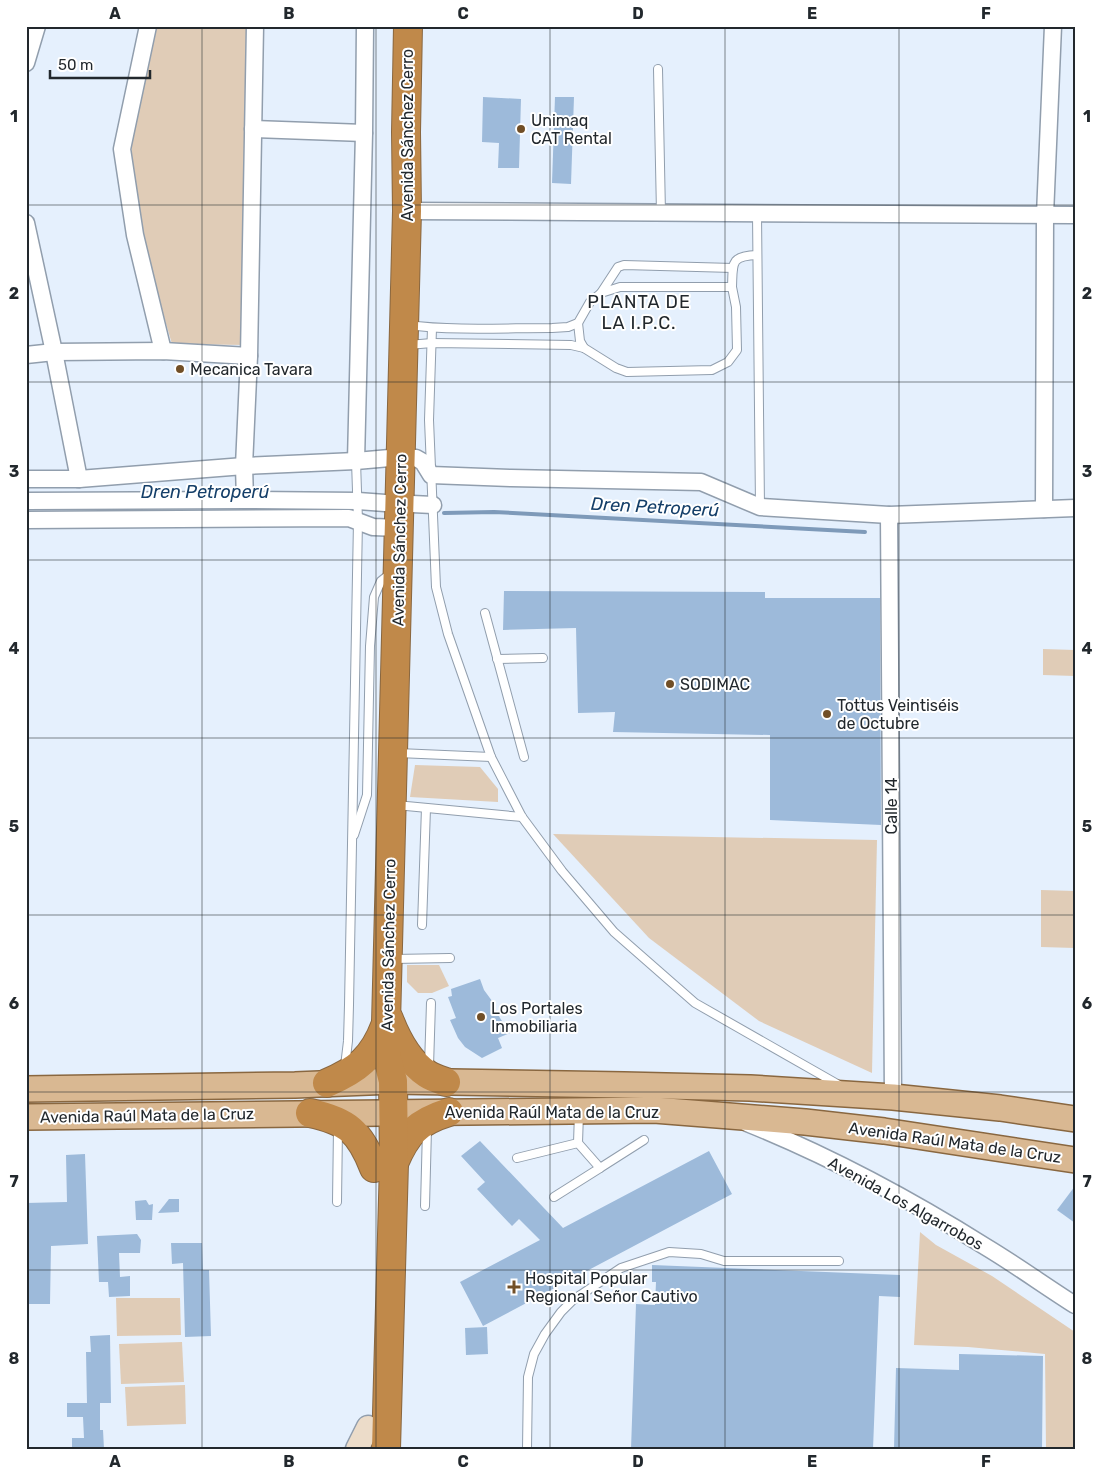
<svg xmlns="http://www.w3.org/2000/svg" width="1101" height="1475" font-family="Rubik,sans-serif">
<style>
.green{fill:#e0ccb7}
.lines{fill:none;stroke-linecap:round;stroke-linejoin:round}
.stream{stroke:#7e9ab9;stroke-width:4}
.building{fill:#9dbada}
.lane-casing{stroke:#919ead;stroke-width:10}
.street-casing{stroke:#919ead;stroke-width:19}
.secondary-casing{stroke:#919ead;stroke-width:25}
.primary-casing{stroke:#896740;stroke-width:28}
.highway-casing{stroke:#896740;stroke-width:30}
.lane{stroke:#fff;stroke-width:8}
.street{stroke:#fff;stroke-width:16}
.secondary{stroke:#ecdcc9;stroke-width:22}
.primary{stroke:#d9b892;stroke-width:25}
.highway{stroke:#c0894a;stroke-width:28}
.grid{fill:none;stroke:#22282d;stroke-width:1;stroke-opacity:0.55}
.poi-dot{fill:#714f27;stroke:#fff;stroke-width:2}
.labels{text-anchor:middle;stroke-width:4;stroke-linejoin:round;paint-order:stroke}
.poi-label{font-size:16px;fill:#22282d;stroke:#fff;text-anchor:start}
.street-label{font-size:16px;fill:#22282d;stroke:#fff}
.neighbourhood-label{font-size:18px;letter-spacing:1px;fill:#22282d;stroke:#fff}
.water-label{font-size:18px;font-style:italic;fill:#153f69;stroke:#fff}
.neatline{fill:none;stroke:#22282d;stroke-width:2}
.grid-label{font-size:16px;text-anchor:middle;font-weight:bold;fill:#22282d}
</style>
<rect width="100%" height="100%" fill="#e5f0fd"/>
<g class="green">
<polygon points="157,26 248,26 245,345 172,344 136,221 130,129"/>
<polygon points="1043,649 1075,650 1075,676 1043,675"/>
<polygon points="415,765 480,767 498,789 498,802 410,797"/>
<polygon points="553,834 877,840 872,1073 759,1021 649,938"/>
<polygon points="1041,890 1075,891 1075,948 1041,947"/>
<polygon points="407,965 439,965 449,986 432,993 418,993 407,982"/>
<polygon points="920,1232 936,1245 992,1276 1075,1332 1075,1449 1046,1449 1045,1354 968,1347 914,1345"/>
<polygon points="116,1298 180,1298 181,1335 117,1336"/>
<polygon points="182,1342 184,1382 121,1384 119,1344"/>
<polygon points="185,1385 186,1424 127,1426 125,1387"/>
</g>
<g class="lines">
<polyline class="stream" points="444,513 494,512 865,532"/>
</g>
<g class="building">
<polygon points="483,97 521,99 519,168 498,168 499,143 482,142"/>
<polygon points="555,97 574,97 571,184 552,183"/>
<polygon points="504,591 765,592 765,598 880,598 881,825 770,820 770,735 613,732 615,712 578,713 576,628 503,630"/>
<polygon points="480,979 484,990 495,1005 494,1006 500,1018 510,1033 498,1038 502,1048 482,1058 465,1047 458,1038 450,1020 456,1018 448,997 452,996 451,989"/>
<polygon points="480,1141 563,1228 709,1151 732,1194 483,1326 460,1282 540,1240 519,1219 512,1226 477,1189 485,1182 461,1156"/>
<polygon points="85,1154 88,1244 51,1246 50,1304 26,1304 26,1203 67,1202 66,1155"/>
<polygon points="1075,1186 1075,1223 1057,1210"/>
<polygon points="169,1199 179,1199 179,1212 158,1213"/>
<polygon points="146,1200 149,1205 153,1204 152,1220 136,1220 135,1201"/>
<polygon points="137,1234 141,1240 140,1253 119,1253 120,1277 130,1276 130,1296 109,1297 108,1282 99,1282 97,1236"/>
<polygon points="171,1243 202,1243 203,1270 209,1270 211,1336 185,1337 183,1263 172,1264"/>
<polygon points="652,1265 900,1275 900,1297 879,1296 873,1449 631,1449 636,1304 655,1305 656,1282 652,1282"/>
<polygon points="487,1327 488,1354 466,1355 465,1328"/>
<polygon points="110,1335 111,1403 100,1403 100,1430 103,1430 104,1449 72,1449 72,1438 84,1438 83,1417 67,1417 67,1403 87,1403 86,1352 91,1352 90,1336"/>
<polygon points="959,1354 1043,1356 1042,1449 894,1449 896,1368 959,1370"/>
</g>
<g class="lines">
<defs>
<g id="lane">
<polyline points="658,69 661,213"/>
<polyline points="757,214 760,507"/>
<path d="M732 287C733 263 730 256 757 255"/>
<polyline points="601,293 618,267 624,265 733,268"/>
<polyline points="578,323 580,341 584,348"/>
<path d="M407 325C455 331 504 328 552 328L568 327 578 323 590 302 601 293 620 287H732L736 307 737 350 728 362 712 370 627 372 616 368 584 348 571 345 432 343 408 345"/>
<polyline points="432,328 429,420 436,587 448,634 491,757 522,817 562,871 614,932 695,1003 839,1085"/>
<polyline points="485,613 524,757"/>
<polyline points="497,659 543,658"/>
<polyline points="398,753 491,757"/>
<polyline points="396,805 522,817"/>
<polyline points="354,835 367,795 370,646 374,597 381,581 391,573"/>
<polyline points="422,925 426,808"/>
<polyline points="393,959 450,958"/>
<polyline points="345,1066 348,1041 349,1005 358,521 356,461"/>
<polyline points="429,1066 431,1003"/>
<polyline points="517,1158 578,1143 579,1113"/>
<polyline points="600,1168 644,1140"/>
<polyline points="554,1197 600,1168 578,1143"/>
<polyline points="337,1202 338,1128"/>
<polyline points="425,1206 427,1129"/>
<polyline points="527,1449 528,1377 534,1354 545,1334 561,1312 573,1300 621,1268 669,1252 701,1254 724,1261 839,1261"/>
</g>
<g id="street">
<polyline points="148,26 122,149 135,235 163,351"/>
<polyline points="26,63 37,26"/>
<polyline points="253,129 364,133"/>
<polyline points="407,211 1075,215"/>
<polyline points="26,223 54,352 79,479"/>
<polyline points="26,355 54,352 163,351 249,356"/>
<polyline points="356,461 364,133 365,26"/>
<polyline points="26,479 79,479 244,466 356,461 401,457 416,458 423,462 431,475 511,478 701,482 760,507 889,515 1075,508"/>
<polyline points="245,500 244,466 249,356 255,26"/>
<polyline points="26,501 245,500 358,501 385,503"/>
<polyline points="412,504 433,505"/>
<polyline points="1044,509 1045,215 1053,26"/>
<polyline points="889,515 893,1097"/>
<polyline points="26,520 349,518 373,527 399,528"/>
<path d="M747 1123C829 1156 911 1200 986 1247 1016 1265 1045 1286 1075 1305"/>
</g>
<polyline id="secondary" points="357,1449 368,1427"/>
<g id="primary">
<polyline points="26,1089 295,1085 393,1081 624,1085 750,1088 893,1097 1000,1108 1075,1119"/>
<polyline points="26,1117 654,1110 805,1122 884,1131 1075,1160"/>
</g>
<g id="highway">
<path d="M389 1019C397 1040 408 1061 427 1074 433 1078 440 1080 446 1082"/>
<path d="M327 1083C357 1070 373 1058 385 1026"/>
<path d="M310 1113C348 1121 360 1132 374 1168"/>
<path d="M394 1163C407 1133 417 1122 449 1112"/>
<polyline points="386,1449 394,1163 393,1081 386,1054 386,1023 407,211 406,132 408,26"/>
</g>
</defs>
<use href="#lane" class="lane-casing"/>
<use href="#street" class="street-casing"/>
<use href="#secondary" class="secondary-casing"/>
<use href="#primary" class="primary-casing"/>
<use href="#highway" class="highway-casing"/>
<use href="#lane" class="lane"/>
<use href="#street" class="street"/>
<use href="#secondary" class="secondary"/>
<use href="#primary" class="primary"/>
<use href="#highway" class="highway"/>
</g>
<path class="grid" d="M202 26V1449M376 26V1449M550 26V1449M725 26V1449M899 26V1449M26 205H1075M26 382H1075M26 560H1075M26 738H1075M26 915H1075M26 1092H1075M26 1270H1075"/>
<g class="poi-dot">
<circle cx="521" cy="129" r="5"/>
<circle cx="180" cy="369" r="5"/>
<circle cx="670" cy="684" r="5"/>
<circle cx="827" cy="714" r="5"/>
<circle cx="481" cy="1017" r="5"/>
<path d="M511.5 1279.5h5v5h5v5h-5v5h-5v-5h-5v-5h5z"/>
</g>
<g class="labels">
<g class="poi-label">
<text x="531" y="126">Unimaq<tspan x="531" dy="18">CAT Rental</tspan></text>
<text x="190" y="375">Mecanica Tavara</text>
<text x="680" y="690">SODIMAC</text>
<text x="837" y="711">Tottus Veintiséis<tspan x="837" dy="18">de Octubre</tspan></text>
<text x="491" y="1014">Los Portales<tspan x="491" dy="18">Inmobiliaria</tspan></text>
<text x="525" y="1284">Hospital Popular<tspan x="525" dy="18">Regional Señor Cautivo</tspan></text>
</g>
<g class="street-label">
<text transform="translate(407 135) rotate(-90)" y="6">Avenida Sánchez Cerro</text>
<text transform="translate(399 540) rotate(-89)" y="6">Avenida Sánchez Cerro</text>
<text transform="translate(891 806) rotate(-90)" y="6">Calle 14</text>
<text transform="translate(388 945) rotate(-89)" y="6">Avenida Sánchez Cerro</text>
<text x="552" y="1118">Avenida Raúl Mata de la Cruz</text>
<text transform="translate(147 1115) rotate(-1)" y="6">Avenida Raúl Mata de la Cruz</text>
<text transform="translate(955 1142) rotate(8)" y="6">Avenida Raúl Mata de la Cruz</text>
<text transform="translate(906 1203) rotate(29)" y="6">Avenida Los Algarrobos</text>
</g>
<g class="neighbourhood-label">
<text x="639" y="308">PLANTA DE<tspan x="639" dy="21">LA I.P.C.</tspan></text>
</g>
<g class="water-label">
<text x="205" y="498">Dren Petroperú</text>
<text transform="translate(655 507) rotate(3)" y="6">Dren Petroperú</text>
</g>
</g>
<rect width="1101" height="1475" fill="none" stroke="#ffffff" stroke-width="55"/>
<path d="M50 70v8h100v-8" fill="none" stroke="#22282d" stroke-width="2.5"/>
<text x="58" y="70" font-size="15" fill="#22282d" stroke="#ffffff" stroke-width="4" paint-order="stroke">50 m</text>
<rect x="28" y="28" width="1046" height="1420" class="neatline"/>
<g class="grid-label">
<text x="115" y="19">A</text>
<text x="289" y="19">B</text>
<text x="463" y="19">C</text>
<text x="638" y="19">D</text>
<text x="812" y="19">E</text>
<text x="986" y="19">F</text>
<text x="14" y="122">1</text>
<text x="1087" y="122">1</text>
<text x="14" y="299">2</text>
<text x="1087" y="299">2</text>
<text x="14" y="477">3</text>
<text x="1087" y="477">3</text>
<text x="14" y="654">4</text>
<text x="1087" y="654">4</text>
<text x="14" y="832">5</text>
<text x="1087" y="832">5</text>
<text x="14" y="1009">6</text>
<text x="1087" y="1009">6</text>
<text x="14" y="1187">7</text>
<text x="1087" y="1187">7</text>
<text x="14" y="1364">8</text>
<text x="1087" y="1364">8</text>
<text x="115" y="1467">A</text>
<text x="289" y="1467">B</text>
<text x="463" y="1467">C</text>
<text x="638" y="1467">D</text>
<text x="812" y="1467">E</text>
<text x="986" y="1467">F</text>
</g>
</svg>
